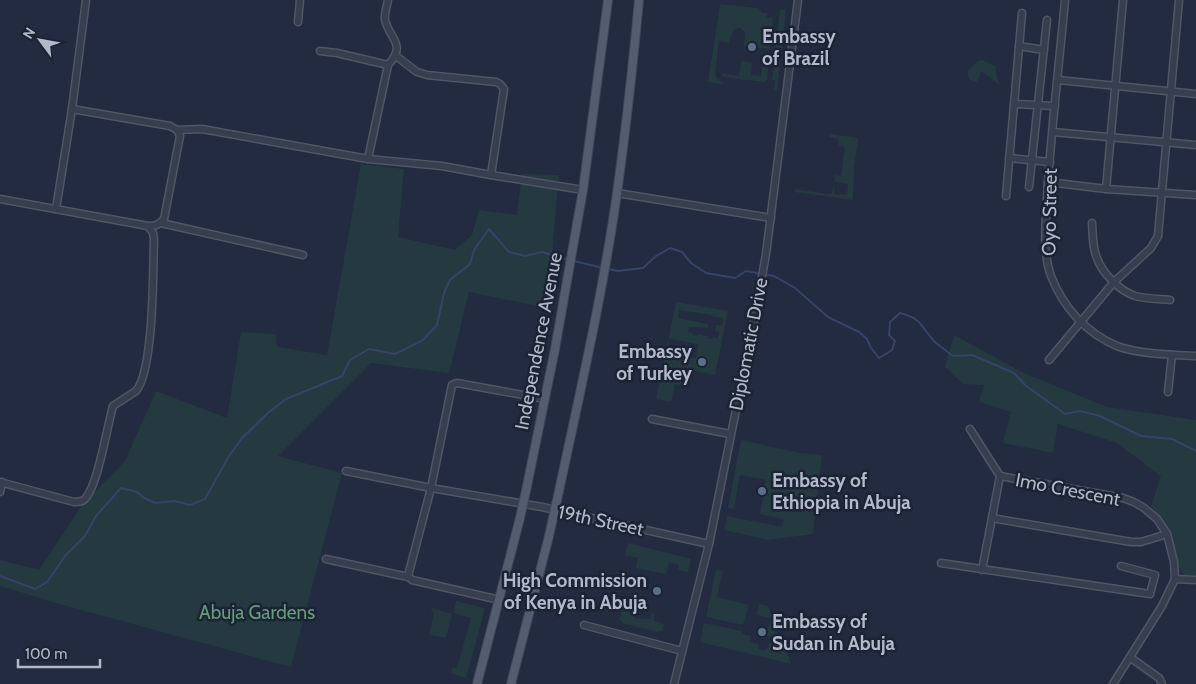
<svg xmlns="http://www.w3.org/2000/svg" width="1196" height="684" font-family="Cabin,sans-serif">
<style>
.green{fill:#243a40;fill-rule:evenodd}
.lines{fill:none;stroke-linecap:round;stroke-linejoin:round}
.stream{stroke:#354467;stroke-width:2}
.minor-casing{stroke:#4e5667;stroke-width:9}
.major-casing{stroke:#3f4758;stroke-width:10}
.minor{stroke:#363e4f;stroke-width:6}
.major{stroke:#545d6f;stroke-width:8}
.major-bridge-casing{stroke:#3f4758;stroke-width:10;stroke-linecap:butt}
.major-bridge{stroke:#545d6f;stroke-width:8}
.service-dot{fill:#5c6f8a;stroke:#1b2334;stroke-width:2}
.labels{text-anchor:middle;stroke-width:5;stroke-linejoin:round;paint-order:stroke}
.poi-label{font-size:19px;font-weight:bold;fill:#b2b9ca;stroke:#1b2334;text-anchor:start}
.street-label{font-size:19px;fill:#b2b9ca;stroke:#1b2334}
.park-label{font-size:19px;fill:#689c79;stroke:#1b2334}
</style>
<rect width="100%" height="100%" fill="#222b3f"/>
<g class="green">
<polygon points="720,4 758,8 763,13 767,13 766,17 773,18 770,49 744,46 745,32 740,28 733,30 729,43 719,41 715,74 717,78 724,84 708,82"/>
<polygon points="780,10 786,10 777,91 774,90 775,80 772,80"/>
<polygon points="763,60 769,61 767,80 765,82 723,77 721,73 739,76 741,61 752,63 751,75 761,76"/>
<polygon points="982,60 995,66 999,85 982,71 977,82 970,80 968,76 968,70 978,61"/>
<polygon points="830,134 858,138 854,167 853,200 794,192 795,189 828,194 832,193 833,188 835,188 834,194 847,195 848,184 836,182 834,183 835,175 841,176 845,147 839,146 838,139 829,137"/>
<polygon points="361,164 404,169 398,237 455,250 472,235 479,210 517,215 522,174 559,175 547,308 469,292 449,373 371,363 278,456 342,473 291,667 63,605 0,586 0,560 39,570 83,504 125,461 156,391 227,418 241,332 276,334 277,347 327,355"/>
<path d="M676 302 728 311 715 375 689 370 685 386 675 384 671 402 656 399ZM679 310 712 315 713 317 723 318 722 325H716L715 331 719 332 718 338 713 337 712 339 707 338 708 336 698 334 697 336 692 335 693 333 688 332 689 327 708 328V324L678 318ZM669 339 698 344 696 358 667 353Z"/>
<polygon points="954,335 1024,373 1107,407 1196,420 1196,575 1184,575 1179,567 1169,529 1151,506 1161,476 1117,443 1058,424 1053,453 1003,443 1011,412 979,402 984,385 963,384 945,367"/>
<polygon points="741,440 800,453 822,455 813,534 768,540 724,530 727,516 782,527 784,519 760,514 766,480 740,475 734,509 728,508"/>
<polygon points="628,543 691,559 688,572 678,570 679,565 669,563 666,574 636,568 638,558 625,555"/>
<polygon points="716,570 723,571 717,597 749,605 743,625 706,617"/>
<path d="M628 596H629L627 610 631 611 630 615 634 616 635 618 650 619 652 612 654 613V620L664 624 662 631H659L658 632 622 623V621L619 620C621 612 626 605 628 596Z"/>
<polygon points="456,601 485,608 466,678 451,673 452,668 457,668 471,618 454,613"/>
<polygon points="759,604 768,606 779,637 777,639 766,635 771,618 756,615"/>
<polygon points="432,608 452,614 446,638 429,635 434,613 431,611"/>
<polygon points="704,623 742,631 742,634 751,636 750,642 758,644 758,649 763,651 768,648 769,643 786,647 791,664 700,642"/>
</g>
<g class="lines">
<g class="stream">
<polyline points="574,261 603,268"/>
<path d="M608 269 618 271 643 268 656 256 670 248 682 252 691 263 706 273 735 278 746 271 774 276 795 288 828 317 859 332 867 339 871 348 879 358 892 350 895 341 889 335 890 322 900 313C923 319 920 326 934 341 939 346 947 351 953 356L972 355 1014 373 1025 385 1065 414 1080 411 1100 416 1141 436 1172 439 1196 451"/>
<polyline points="0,576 35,589 47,582 65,556 85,536 96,516 121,488 137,492 144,498 155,503 175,501 190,505 205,499 229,456 242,438 268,413 286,399 342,376 350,360 369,349 395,354 423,340 437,325 444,293 450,280 470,264 474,250 489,229 509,252 525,256 542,252 569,260"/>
</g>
<defs>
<g id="minor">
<path d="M1065 0C1059 66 1051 131 1047 197 1046 222 1042 251 1051 276 1063 307 1086 333 1117 346 1137 354 1174 355 1196 356"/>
<polyline points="298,22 300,0"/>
<polyline points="1019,46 1044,50"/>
<polyline points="320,51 337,53 388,65"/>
<polyline points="396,56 417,72 427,75 496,82 500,84 504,89 491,175 583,190"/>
<polyline points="1058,80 1196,94"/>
<polyline points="1014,104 1055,106"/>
<polyline points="177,130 202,129 368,159 442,166 491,175"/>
<polyline points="1053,132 1196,145"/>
<polyline points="1009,158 1050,162"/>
<path d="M368 159 388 65C407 44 390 40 385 20 384 14 387 6 388 0"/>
<polyline points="1048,182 1106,189 1196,195"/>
<polyline points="1029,187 1047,20"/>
<polyline points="1106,189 1123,0"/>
<polyline points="617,193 771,218"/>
<polyline points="1006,196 1022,13"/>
<path d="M0 199 148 226C156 226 159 225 164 219L180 136 177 130 170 126 72 109"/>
<polyline points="56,209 72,109 86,0"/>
<polyline points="161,223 303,255"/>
<path d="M1092 223C1093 235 1092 247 1097 258 1102 273 1120 291 1135 296 1146 299 1159 299 1170 300"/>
<polyline points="1049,360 1114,282 1151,248 1158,236 1179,0"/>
<polyline points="1168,392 1172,355"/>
<polyline points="652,419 730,434"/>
<polyline points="970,429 1000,476 982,570"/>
<polyline points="346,471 431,488 542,507 709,544"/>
<polyline points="1000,476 1123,498 1134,502 1144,508 1157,519 1167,534 1174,562 1175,579 1162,606 1113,684"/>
<path d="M0 482 74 502C79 502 82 502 85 499 98 485 107 427 113 406L136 391C154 370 153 269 154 239L153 233 148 226"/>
<polyline points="0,492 2,482"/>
<polyline points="992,518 1131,542 1141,542 1167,534"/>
<polyline points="326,559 408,577"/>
<polyline points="941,563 1150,594 1155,575 1121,566"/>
<polyline points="1175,579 1196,580"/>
<polyline points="500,600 412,580 408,576 431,488 452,385 457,383 545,399"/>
<polyline points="584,625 682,651"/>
<polyline points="1131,658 1159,678 1162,684"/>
<polyline points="674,684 709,544 755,316 766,254 798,0"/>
</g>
<g id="major">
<polyline points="527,486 555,349 583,190 608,0"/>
<path d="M559 491C580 392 603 293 617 193 626 129 633 64 639 0"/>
<polyline points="477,684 520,518"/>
<polyline points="511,684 549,536"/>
</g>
</defs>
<use href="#minor" class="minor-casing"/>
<use href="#major" class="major-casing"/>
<use href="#minor" class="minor"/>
<use href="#major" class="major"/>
<defs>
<g id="major-bridge">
<polyline points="520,518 527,486"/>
<polyline points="549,536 559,491"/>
</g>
</defs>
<use href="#major-bridge" class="major-bridge-casing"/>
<use href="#major-bridge" class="major-bridge"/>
</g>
<g class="service-dot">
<circle cx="752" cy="47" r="5"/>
<circle cx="702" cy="362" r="5"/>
<circle cx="762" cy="491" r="5"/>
<circle cx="657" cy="591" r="5"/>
<circle cx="762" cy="632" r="5"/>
</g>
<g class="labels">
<g class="poi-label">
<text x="762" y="43">Embassy<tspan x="762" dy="22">of Brazil</tspan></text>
<text x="692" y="358" text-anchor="end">Embassy<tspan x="692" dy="22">of Turkey</tspan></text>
<text x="772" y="487">Embassy of<tspan x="772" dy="22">Ethiopia in Abuja</tspan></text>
<text x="647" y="587" text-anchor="end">High Commission<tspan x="647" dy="22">of Kenya in Abuja</tspan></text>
<text x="772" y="628">Embassy of<tspan x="772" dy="22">Sudan in Abuja</tspan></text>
</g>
<g class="street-label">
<text transform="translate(1049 212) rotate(-89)" y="7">Oyo Street</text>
<text transform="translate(538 341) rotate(-79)" y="7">Independence Avenue</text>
<text transform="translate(748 344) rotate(-79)" y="7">Diplomatic Drive</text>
<text transform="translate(1068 489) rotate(11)" y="7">Imo Crescent</text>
<text transform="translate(601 520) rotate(12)" y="7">19th Street</text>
</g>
<g class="park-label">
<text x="257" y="619">Abuja Gardens</text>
</g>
</g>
<g transform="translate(40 40) rotate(302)" stroke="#1b2334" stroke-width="4" paint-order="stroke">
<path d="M0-4L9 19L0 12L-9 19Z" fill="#b2b9ca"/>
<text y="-8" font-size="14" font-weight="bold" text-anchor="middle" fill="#b2b9ca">N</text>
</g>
<path d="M18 659v8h82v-8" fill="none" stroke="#b2b9ca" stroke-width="2.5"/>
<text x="25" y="659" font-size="15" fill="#b2b9ca" stroke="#1b2334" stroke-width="4" paint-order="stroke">100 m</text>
</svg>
